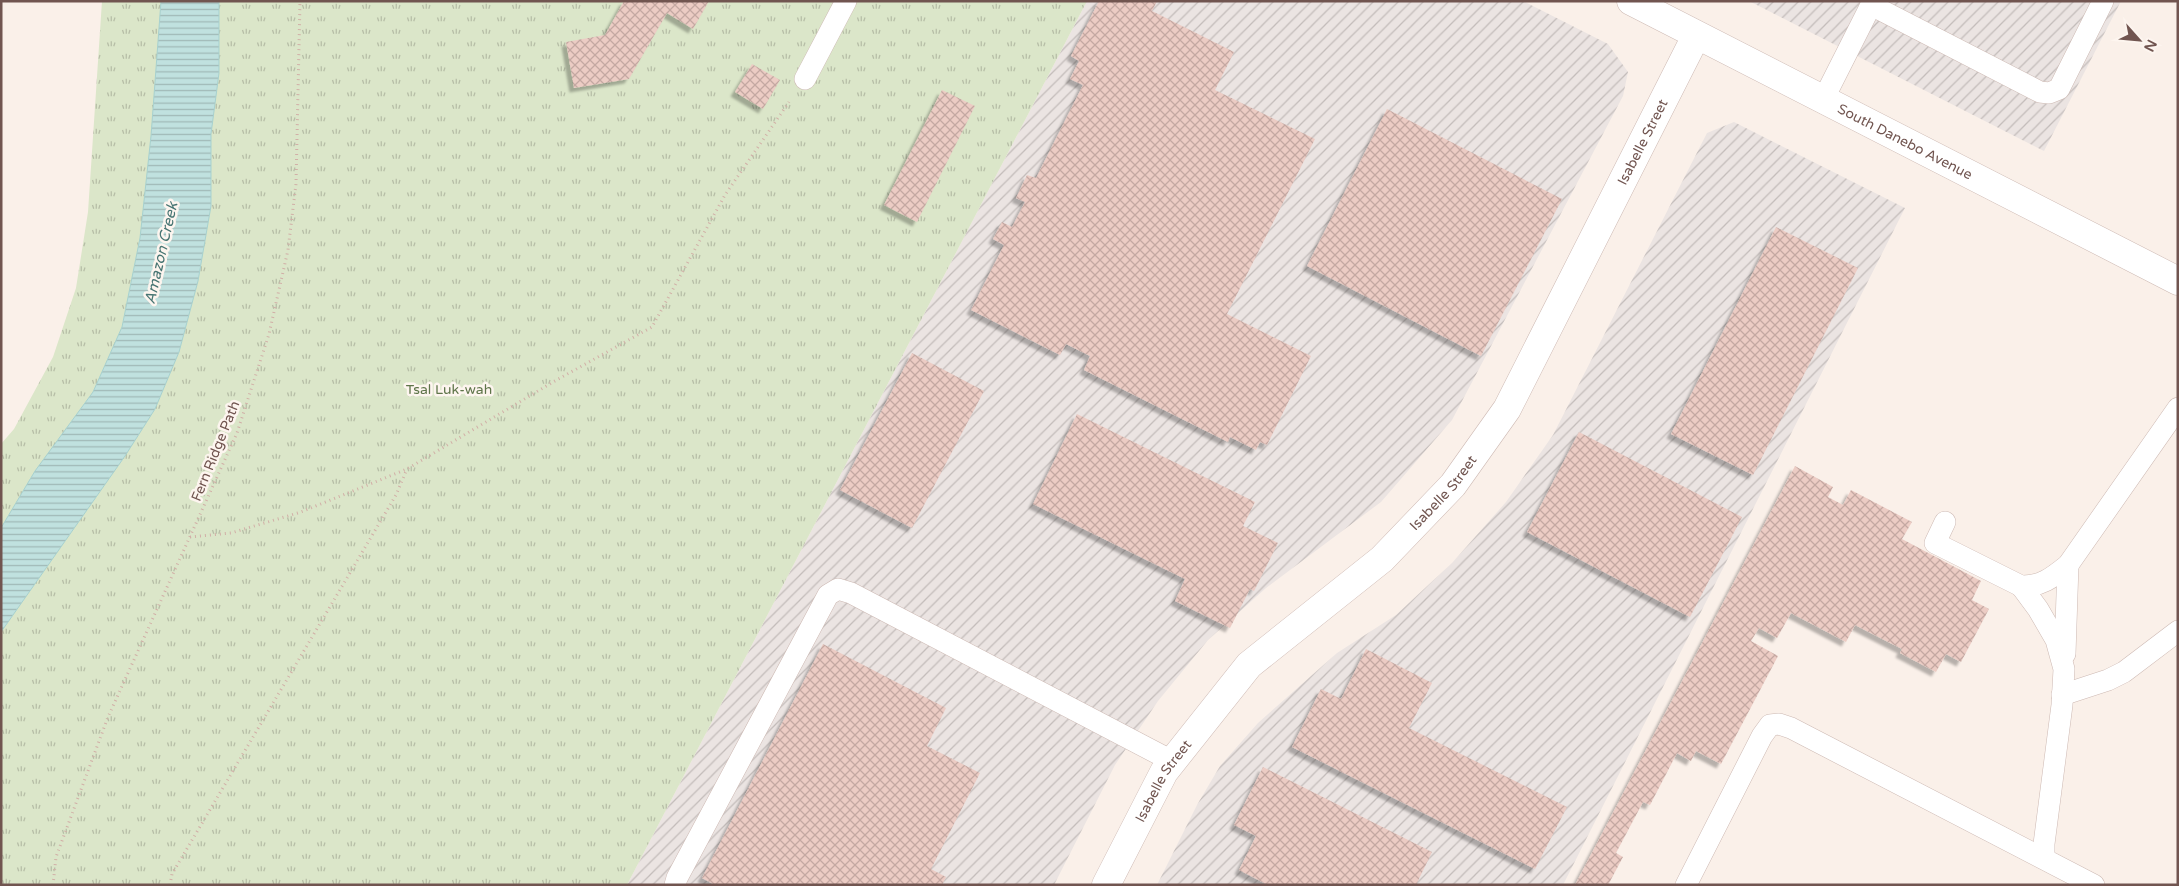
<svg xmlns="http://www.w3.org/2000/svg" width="2179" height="886" font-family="'Varela Round',sans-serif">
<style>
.industrial{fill:url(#industrial-furrows)}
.park{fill:url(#park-tufts)}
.water{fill:url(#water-rules);stroke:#a7d1cf}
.building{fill:url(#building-cross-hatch);filter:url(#shadow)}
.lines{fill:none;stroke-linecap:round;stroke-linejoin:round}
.service-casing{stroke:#cdb9b3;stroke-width:22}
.minor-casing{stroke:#cdb9b3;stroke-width:29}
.tertiary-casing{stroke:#cdb9b3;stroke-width:29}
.path{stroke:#d1afa7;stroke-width:3;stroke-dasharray:1 4;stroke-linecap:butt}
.service{stroke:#fff;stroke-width:21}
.minor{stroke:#fff;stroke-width:28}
.tertiary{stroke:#fff;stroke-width:28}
.labels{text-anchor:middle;stroke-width:5;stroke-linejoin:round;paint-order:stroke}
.street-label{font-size:14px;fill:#715550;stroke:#fdf5ef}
.park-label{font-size:14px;fill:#5f754a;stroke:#fdf5ef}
.water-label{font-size:15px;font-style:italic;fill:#467472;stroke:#fdf5ef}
</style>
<defs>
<pattern id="industrial-furrows" width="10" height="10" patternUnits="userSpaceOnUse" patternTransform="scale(1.25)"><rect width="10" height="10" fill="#ebe4e2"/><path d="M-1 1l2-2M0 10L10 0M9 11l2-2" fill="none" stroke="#c3bcba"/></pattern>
<pattern id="park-tufts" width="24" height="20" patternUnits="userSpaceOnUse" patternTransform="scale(1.25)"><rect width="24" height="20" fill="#dbe6c9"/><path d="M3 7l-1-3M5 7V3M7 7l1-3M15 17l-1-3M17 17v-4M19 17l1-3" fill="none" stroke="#b6bda6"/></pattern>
<pattern id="water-rules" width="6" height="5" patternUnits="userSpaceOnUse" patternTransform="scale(1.25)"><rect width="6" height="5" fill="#c0e1df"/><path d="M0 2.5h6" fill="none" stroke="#a0b9b7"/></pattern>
<pattern id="building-cross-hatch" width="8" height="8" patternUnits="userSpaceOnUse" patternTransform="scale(1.25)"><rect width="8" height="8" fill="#ecccc4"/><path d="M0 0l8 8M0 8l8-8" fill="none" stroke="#c4a8a2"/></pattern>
<filter id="shadow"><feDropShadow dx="-4.5" dy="4.5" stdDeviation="1" flood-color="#0004"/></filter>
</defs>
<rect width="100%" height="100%" fill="#faf0e9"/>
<g class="industrial">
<polygon points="1087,1 1523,1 1608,44 1628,72 1623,96 1452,420 1381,502 1266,588 1208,640 1158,701 1115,765 1054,885 627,885"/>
<polygon points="1749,1 2121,1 2044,151"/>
<polygon points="1734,122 1905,208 1563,885 1157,885 1197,805 1220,766 1258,723 1337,653 1396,615 1452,563 1506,502 1553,435 1707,133"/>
</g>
<polygon class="park" points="102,1 1087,1 627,885 1,885 1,444 14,429 53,357 76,288 88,212"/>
<polygon class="water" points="161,1 219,1 219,73 211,134 211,206 198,281 179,352 155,409 125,456 1,632 1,528 35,471 93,392 122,327 140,238 151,136"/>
<g class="building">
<polygon points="624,1 709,1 693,29 667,13 629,79 574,88 566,42 605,35"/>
<polygon points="1099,1 1157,1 1152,11 1234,52 1215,90 1315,139 1227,314 1311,356 1267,445 1260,442 1256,450 1230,437 1228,442 1084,370 1090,356 1066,344 1060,355 971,310 1004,245 993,239 1002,222 1012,227 1025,202 1016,198 1027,175 1036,178 1083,85 1070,79 1079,61 1071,56"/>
<polygon points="752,64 780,80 763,109 735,92"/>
<polygon points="942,90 975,106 917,222 884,205"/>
<polygon points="1387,109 1562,199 1481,356 1307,266"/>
<polygon points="1776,227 1858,268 1753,475 1671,434"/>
<polygon points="912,353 984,391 912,528 840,490"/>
<polygon points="1077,414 1255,502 1243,526 1278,543 1254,591 1250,589 1230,628 1175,601 1185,579 1033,504"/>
<polygon points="1579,432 1742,517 1690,617 1527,532"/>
<polygon points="1795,466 1833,487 1828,497 1843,505 1851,490 1912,522 1902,539 1981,581 1972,600 1989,609 1961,662 1946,654 1936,672 1900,653 1902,649 1855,625 1846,642 1791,613 1777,638 1759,628 1751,641 1778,656 1721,764 1696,751 1691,761 1677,753 1650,805 1643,802 1616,853 1623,857 1608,885 1575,885"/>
<polygon points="823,644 946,708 927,746 980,773 931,869 946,877 942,885 715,885 702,878"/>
<polygon points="1366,649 1432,683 1409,728 1567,807 1535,869 1292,747 1321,689 1341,699"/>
<polygon points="1263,767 1432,852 1416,885 1268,885 1239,870 1256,836 1234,825"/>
</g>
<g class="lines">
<defs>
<g id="service">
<polyline points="1871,5 2040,92 2049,93 2059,89 2103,1"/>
<polyline points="805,79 846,1"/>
<polyline points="1823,100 1873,1"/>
<path d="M1945 522 1935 543 2021 586C2041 587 2053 577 2068 565L2178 408"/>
<polyline points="2021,586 2038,609 2056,640 2064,669 2062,705 2044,844 2044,858"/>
<polyline points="2065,654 2068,565"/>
<polyline points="2062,695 2108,680 2124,672 2178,631"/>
<polyline points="675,885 677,878 828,595 838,589 851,593 1172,761"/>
<polyline points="1686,885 1762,736 1770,725 1779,724 1791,728 2094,885"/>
</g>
<g id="minor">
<path id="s1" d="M1106 885 1164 772 1249 665 1382 559 1453 485 1507 409 1696 36"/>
</g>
<g id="tertiary">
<path id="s2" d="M1631 1 2178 281"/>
</g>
</defs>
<use href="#service" class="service-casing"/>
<use href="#minor" class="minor-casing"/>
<use href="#tertiary" class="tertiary-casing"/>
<g class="path">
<polyline points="190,537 231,533 301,512 407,469 553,382 652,327 725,195 789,102"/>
<polyline points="53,885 56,857 108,717 237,433 269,334 288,250 296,184 300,1"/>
<polyline points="170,885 172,874 396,495 407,469"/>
</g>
<use href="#service" class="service"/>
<use href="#minor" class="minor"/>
<use href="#tertiary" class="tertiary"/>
</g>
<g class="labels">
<g class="street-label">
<text dy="5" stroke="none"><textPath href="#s1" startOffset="929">Isabelle Street</textPath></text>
<text dy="5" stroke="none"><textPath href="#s2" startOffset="308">South Danebo Avenue</textPath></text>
<text transform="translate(215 451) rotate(-68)" y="5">Fern Ridge Path</text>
<text dy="5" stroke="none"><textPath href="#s1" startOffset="524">Isabelle Street</textPath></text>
<text dy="5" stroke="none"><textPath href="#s1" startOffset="119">Isabelle Street</textPath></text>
</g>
<g class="park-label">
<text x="449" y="394">Tsal Luk-wah</text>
</g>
<g class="water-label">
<text transform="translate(161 253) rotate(-77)" y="5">Amazon Creek</text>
</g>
</g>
<rect width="2179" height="886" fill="none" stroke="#715550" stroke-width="5"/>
<g transform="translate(2139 40) rotate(117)" stroke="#fdf5ef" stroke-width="4" paint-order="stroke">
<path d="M0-4L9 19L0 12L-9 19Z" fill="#715550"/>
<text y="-8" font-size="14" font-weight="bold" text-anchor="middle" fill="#715550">N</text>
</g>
</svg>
